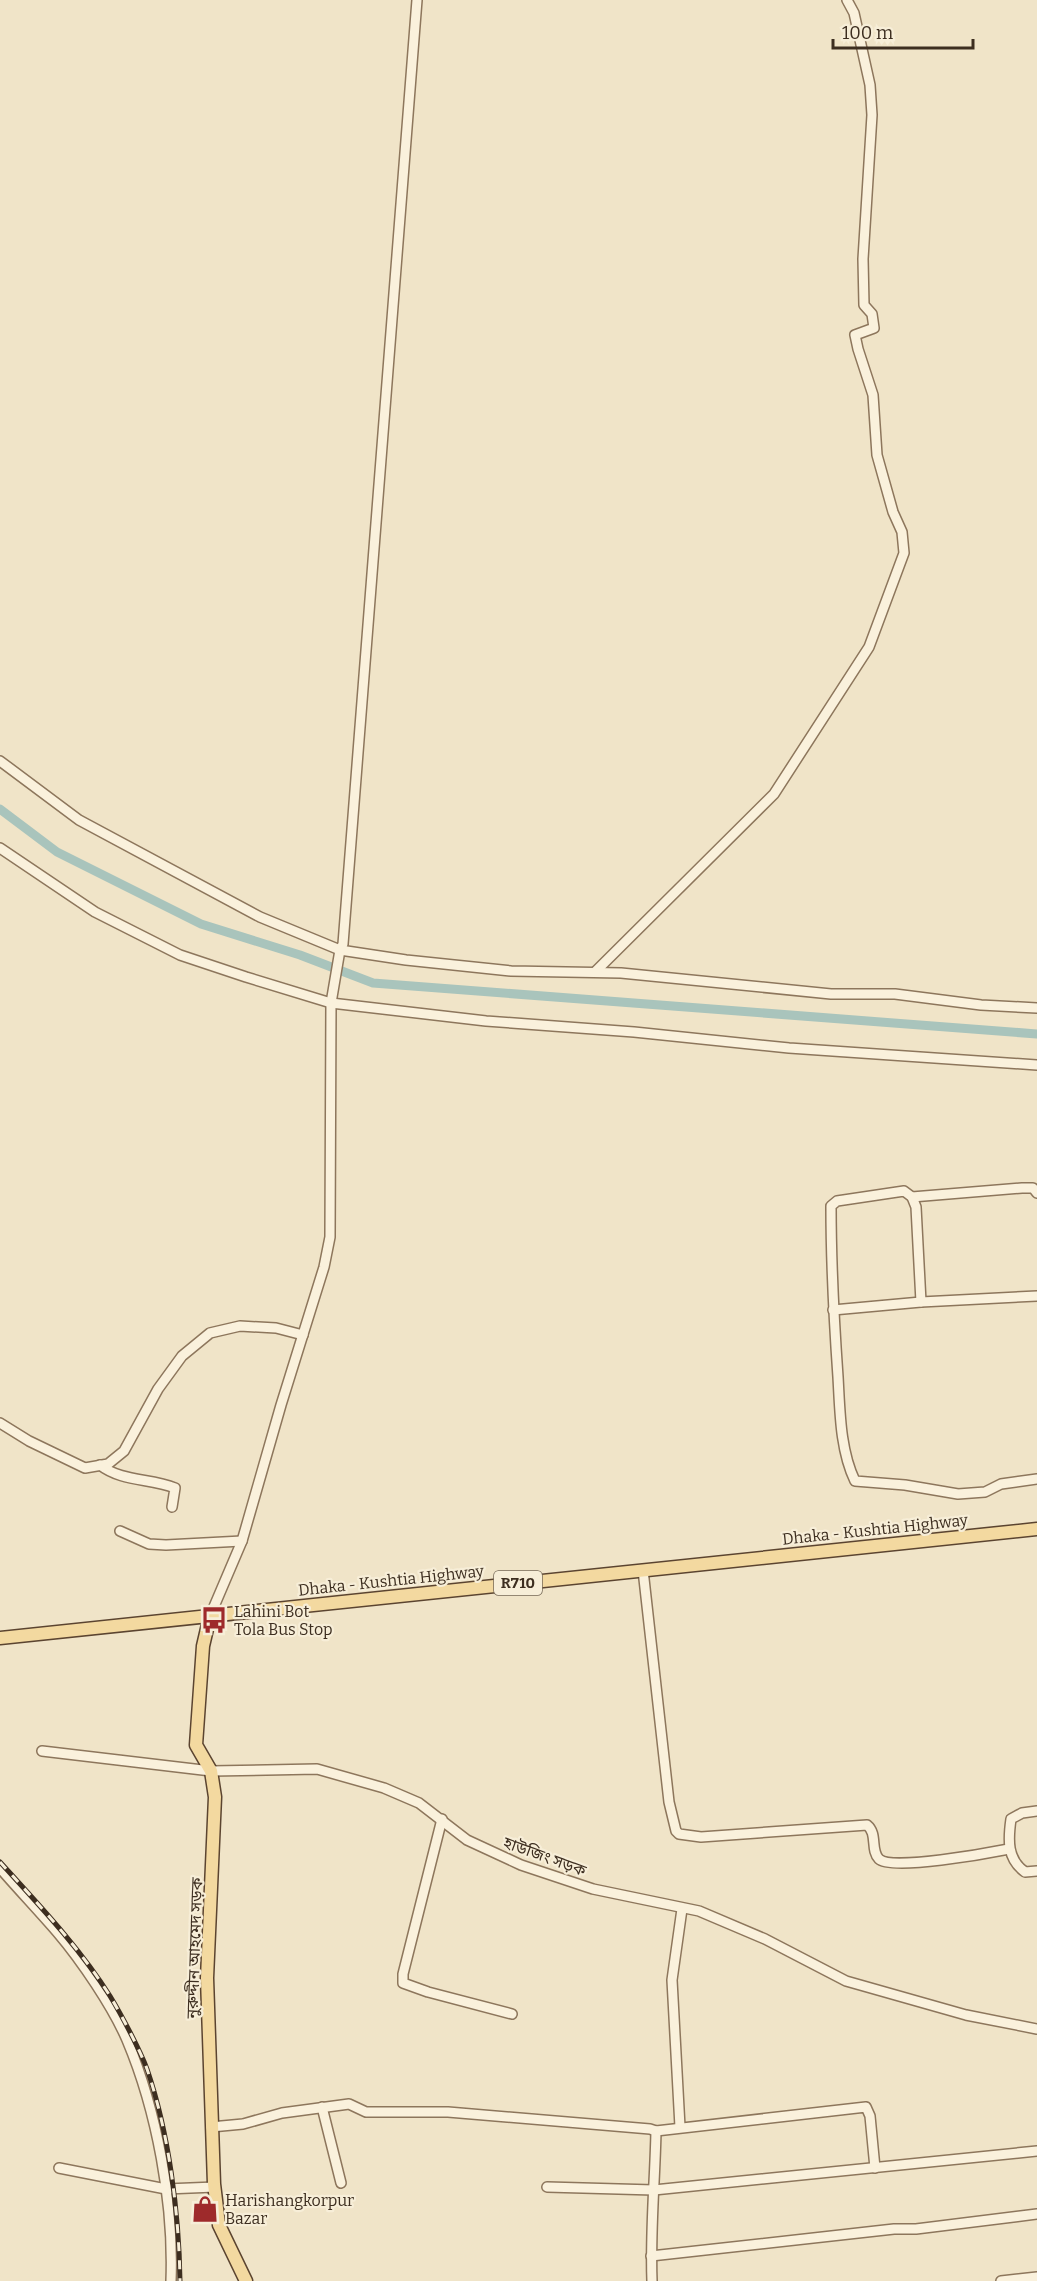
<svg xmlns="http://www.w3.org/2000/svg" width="1037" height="2281" font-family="Bitter,'Noto Sans Bengali',serif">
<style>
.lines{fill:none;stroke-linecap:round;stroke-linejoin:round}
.canal{stroke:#a9c4bc;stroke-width:9}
.minor-casing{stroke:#8d765c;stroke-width:12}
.major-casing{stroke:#5b4430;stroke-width:15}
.minor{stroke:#faf1dc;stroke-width:9}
.major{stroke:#f3d9a0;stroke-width:12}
.rail-casing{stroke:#3d2e20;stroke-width:5}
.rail{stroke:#f7eed8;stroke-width:3;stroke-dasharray:9;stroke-linecap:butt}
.labels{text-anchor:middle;stroke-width:4.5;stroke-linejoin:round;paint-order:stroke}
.shield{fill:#f7eed8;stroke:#756857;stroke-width:1.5}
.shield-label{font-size:15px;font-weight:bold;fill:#3d2e20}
.street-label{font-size:16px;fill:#3d2e20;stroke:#f7eed8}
.poi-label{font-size:16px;fill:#3d2e20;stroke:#f7eed8;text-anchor:start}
</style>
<rect width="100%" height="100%" fill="#f0e4c8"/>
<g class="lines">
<polyline class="canal" points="0,809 57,852 201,924 300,955 373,983 1037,1034"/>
<defs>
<g id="minor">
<polyline points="0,761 79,820 260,917 340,950 406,960 511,971 621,973 831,994 895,994 981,1005 1037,1008"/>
<polyline points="0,848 95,912 180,955 246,977 331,1003 486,1021 634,1032 789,1048 1037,1065"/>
<polyline points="595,972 774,794 869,647 904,553 902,532 893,512 877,455 873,395 858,349 855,335 874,328 872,314 864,305 863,259 872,115 870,85 854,13 847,0"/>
<polyline points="912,1197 1022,1188 1033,1188 1037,1193"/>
<path d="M921 1302 916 1207 912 1197 904 1191 837 1201 831 1206C831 1263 834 1320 838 1377 840 1411 840 1450 855 1481L905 1485 958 1494 985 1492 1001 1484 1037 1479"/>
<polyline points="833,1310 921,1302 1037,1296"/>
<polyline points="0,1423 29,1441 85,1468 108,1464 124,1451 158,1389 182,1356 210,1333 240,1326 276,1328 303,1335"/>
<path d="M100 1465C122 1482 150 1478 175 1488L172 1507"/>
<polyline points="120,1531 149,1544 166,1545 242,1541"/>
<path d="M643 1570 669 1802 676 1831 679 1834 701 1837 867 1825C878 1834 870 1850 879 1859 891 1871 989 1853 1009 1849"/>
<polyline points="210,1616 242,1541 281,1405 324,1267 330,1237 331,1003 340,950 343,944 417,0"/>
<polyline points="42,1751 211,1771 317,1769 384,1788 419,1803 467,1840 521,1865 593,1889 699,1911 765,1939 846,1981 966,2015 1037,2029"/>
<path d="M1037 1811 1022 1813 1011 1819C1008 1840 1007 1859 1025 1872L1037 1871"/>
<polyline points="442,1819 403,1974 403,1983 428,1992 512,2014"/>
<path d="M0 1868C19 1890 39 1911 58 1933 81 1960 113 2007 127 2040 157 2111 174 2204 171 2281"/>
<polyline points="322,2107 341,2183"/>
<polyline points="211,2127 243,2124 282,2113 349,2104 366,2112 448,2112 650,2129 656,2131 866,2107 870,2116 875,2168"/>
<polyline points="680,2127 672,1980 682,1909"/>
<polyline points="59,2168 166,2189 215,2187"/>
<polyline points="547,2187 654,2190 1037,2151"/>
<polyline points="651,2256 894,2229 916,2229 1037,2214"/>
<path d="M652 2281C650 2231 655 2181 656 2131"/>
<polyline points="1001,2281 1037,2277"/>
</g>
<g id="major">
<polyline points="210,1616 203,1646 196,1745 211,1771 215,1797 207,1978 214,2184 219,2225 246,2281"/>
<polyline points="0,1638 1037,1529"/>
</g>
</defs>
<use href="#minor" class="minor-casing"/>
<use href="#major" class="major-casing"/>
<use href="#minor" class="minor"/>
<use href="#major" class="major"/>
<defs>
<path id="rail" d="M0 1862C39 1905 79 1947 110 1996 121 2014 140 2050 147 2069 169 2133 179 2213 180 2281"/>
</defs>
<use href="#rail" class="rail-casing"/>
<use href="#rail" class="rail"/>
</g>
<defs>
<symbol id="bus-bare" viewBox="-9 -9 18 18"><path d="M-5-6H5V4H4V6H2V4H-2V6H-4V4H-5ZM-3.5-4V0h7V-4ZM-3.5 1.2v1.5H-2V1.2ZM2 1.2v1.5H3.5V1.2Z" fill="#9e2a2b" stroke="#f7eed8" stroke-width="2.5" paint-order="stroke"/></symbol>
<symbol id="shop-bare" viewBox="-9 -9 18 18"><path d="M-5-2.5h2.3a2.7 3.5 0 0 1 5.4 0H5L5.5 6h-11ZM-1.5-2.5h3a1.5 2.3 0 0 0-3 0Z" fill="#9e2a2b" stroke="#f7eed8" stroke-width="2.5" paint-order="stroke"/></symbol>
</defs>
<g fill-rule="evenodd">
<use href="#bus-bare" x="195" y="1601" width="38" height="38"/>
<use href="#shop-bare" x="186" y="2190" width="38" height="38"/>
</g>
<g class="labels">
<rect class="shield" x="494" y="1571" width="48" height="24" rx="4.5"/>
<g class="shield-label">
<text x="518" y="1588">R710</text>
</g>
<g class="street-label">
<text transform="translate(875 1529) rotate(-6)" y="6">Dhaka - Kushtia Highway</text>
<text transform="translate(391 1580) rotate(-6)" y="6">Dhaka - Kushtia Highway</text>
<text transform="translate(545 1856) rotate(20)" y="6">হাউজিং সড়ক</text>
<text transform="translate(194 1948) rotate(-88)" y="6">নুরুদ্দীন আহমেদ সড়ক</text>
</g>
<g class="poi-label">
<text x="234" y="1617">Lahini Bot<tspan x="234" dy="18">Tola Bus Stop</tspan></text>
<text x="225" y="2206">Harishangkorpur<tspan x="225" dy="18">Bazar</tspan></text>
</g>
</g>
<path d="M833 39v9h140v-9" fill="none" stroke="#3d2e20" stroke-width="3"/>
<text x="842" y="39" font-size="18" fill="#3d2e20" stroke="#f7eed8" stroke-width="4.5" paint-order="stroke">100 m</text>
</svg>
